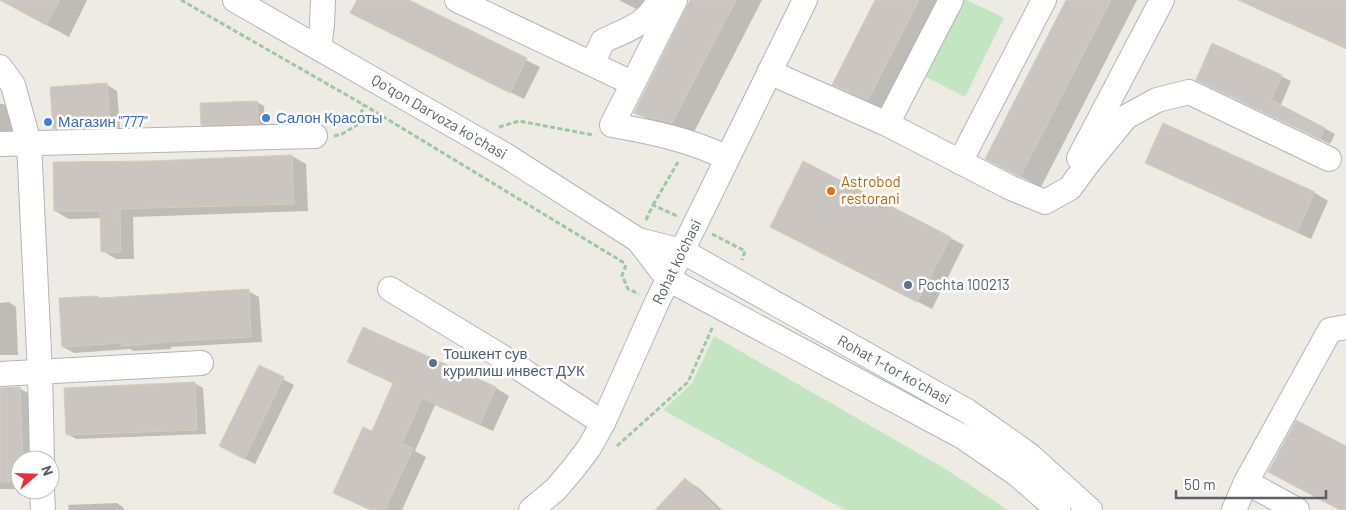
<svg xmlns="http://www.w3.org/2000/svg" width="1346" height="510" font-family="Barlow,sans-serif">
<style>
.green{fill:#c4e5c1}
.shadow{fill:#0003}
.building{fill:#cac5c1;stroke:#d3ccc2}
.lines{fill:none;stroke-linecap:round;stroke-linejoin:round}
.minor-casing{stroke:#b1b5b9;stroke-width:26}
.path{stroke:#9bc9a3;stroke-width:3;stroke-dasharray:5 2.5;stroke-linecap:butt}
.minor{stroke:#fff;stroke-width:24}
.shop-dot{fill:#3f7fe0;stroke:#fff;stroke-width:2}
.food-dot{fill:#e8710a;stroke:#fff;stroke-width:2}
.service-dot{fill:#5c6f8a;stroke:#fff;stroke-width:2}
.labels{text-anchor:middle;stroke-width:5;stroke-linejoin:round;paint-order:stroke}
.street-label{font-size:15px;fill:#5c6064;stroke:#fff}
.shop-label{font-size:15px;fill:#366cbe;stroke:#fff;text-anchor:start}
.food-label{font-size:15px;fill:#c56008;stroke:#fff;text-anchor:start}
.service-label{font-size:15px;fill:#4e5e75;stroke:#fff;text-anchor:start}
</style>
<rect width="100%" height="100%" fill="#eeebe4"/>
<g class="green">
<polygon points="962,0 967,0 1004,18 965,97 924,76"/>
<polygon points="714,336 944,468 1008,510 845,510 663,410 692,383"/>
</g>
<g class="shadow">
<polygon points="0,0 87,0 69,37"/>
<polygon points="358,0 407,0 540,67 524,99 365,20"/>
<polygon points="619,0 658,0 646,14"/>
<polygon points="692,0 762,0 693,134 656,124 635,112"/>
<polygon points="877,0 946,0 888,111 854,96 834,84"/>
<polygon points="1068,0 1137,0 1041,187 986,159"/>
<polygon points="1241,0 1346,0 1346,49 1255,8"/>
<polygon points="1281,76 1291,81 1281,105 1335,134 1330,144 1207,85"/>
<polygon points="107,85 117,91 120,130 65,134 54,128"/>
<polygon points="257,102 264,106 265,127 209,129 202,124"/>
<polygon points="0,104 3,104 11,108 13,133 0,134"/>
<polygon points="1163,124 1315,193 1328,201 1311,239 1160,170 1146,163"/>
<polygon points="292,156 306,164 308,211 133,217 134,259 116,259 103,251 102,218 69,219 55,211 152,162"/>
<polygon points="785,234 950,238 964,245 932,309"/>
<polygon points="248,291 259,297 262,342 171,347 171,349 133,351 130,349 74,353 63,347 97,297 101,299"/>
<polygon points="9,302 16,307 18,355 0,355 0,303"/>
<polygon points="349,362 496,388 509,396 493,431 435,405 415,451 426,457 402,510 370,510 335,493 372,433 394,384"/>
<polygon points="260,367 294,385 255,464 231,452"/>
<polygon points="194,383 203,388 206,434 76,439 67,434"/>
<polygon points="19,388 33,396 36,460 20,460 20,489 0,489 0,389"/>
<polygon points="686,480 699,488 722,510 656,510"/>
<polygon points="117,503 124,508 124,510 69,510 68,505"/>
</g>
<g class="building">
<polygon points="0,0 60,0 46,25"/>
<polygon points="357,0 409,0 527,58 510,93 350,13"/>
<polygon points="690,0 736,0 672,123 641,116 634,113"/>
<polygon points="875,0 919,0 868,100 832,85"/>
<polygon points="1066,0 1111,0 1020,177 985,159"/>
<polygon points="1238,0 1346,0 1346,48"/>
<polygon points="1212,43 1282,75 1271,100 1325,128 1320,139 1196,80"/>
<polygon points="107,83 110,125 53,129 50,87"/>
<polygon points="257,101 258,124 201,125 200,103"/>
<polygon points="1163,123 1315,192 1297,232 1145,163"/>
<polygon points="292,155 294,204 120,209 121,252 101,252 100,211 54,211 53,162 152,161"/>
<polygon points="803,161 951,237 917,302 770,227"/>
<polygon points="249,289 251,337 161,342 161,343 121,346 121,343 62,347 59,298 98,296 98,298"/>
<polygon points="363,327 496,387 480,424 422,398 402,444 413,448 385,510 371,510 333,493 363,427 372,431 393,383 347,362"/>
<polygon points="259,365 284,377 244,459 219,446"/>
<polygon points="195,382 197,430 66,435 64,388"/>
<polygon points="20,387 23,460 20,460 20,481 0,482 0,388"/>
<polygon points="1296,420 1346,446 1346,510 1340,510 1268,472"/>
<polygon points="685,478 718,510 655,510"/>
</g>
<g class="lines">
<defs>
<g id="minor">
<polyline points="235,0 505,155 624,231 638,240 668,279 963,437 1018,475 1058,510"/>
<polyline points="457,0 632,83"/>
<path d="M675 0 612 125C652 132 691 140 727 158"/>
<polyline points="319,47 322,25 323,0"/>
<path d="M592 64 603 41C626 30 647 25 659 0"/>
<polyline points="0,67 13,85 29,143 40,373 42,460"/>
<polyline points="769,72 887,124 1011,188 1045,202 1070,188 1086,166 1126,117 1157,100 1189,92 1329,159"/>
<polyline points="887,124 951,0"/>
<polyline points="0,144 315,136"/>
<polyline points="1079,158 1162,0"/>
<polyline points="960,162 1044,0"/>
<polyline points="638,240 682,251 967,411 1028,454 1090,510"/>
<polyline points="390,289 499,355 603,423"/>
<polyline points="0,374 201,363"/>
<polyline points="1246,482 1297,510"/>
<polyline points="42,490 43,510"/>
<polyline points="531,510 556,489 573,469 589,448 603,423 657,302 805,0"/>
<polyline points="1234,510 1246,482 1330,330 1346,327"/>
</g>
</defs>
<use href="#minor" class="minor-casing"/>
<g class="path">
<polyline points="181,0 364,105 626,264"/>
<polyline points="499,127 519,121 593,135"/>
<polyline points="334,136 342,134 357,125 364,105"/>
<polyline points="653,205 678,162"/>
<polyline points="646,220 653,205 677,216"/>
<polyline points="712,234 745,251 742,260"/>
<polyline points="626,265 622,275 628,289 639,294"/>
<polyline points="617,446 688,382 713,326"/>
</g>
<use href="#minor" class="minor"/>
</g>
<g class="shop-dot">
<circle cx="266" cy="118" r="5"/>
<circle cx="48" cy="122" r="5"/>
</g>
<circle class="food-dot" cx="831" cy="191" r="5"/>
<g class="service-dot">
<circle cx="908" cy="285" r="5"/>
<circle cx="433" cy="363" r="5"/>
</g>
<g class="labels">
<g class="street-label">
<text transform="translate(439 117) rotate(30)" y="5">Qoʻqon Darvoza koʻchasi</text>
<text transform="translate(677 262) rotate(-64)" y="5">Rohat ko'chasi</text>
<text transform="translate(894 370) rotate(29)" y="5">Rohat 1-tor koʻchasi</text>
</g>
<g class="shop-label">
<text x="276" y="123">Салон Красоты</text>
<text x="58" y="127">Магазин "777"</text>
</g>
<g class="food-label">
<text x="841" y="187">Astrobod<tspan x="841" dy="17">restorani</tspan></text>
</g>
<g class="service-label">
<text x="918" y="290">Pochta 100213</text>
<text x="443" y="359">Тошкент сув<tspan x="443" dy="17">курилиш инвест ДУК</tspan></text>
</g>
</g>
<g transform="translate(35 475) rotate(70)"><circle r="24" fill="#ffffff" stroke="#bebfc1"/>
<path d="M0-4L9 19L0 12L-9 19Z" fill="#e63237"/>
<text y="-8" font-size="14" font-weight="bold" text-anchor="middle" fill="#5c6064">N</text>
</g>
<path d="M1176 490v8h150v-8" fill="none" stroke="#5c6064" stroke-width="2.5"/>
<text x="1184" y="490" font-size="15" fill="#5c6064" stroke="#ffffff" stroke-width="4" paint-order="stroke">50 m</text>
</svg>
